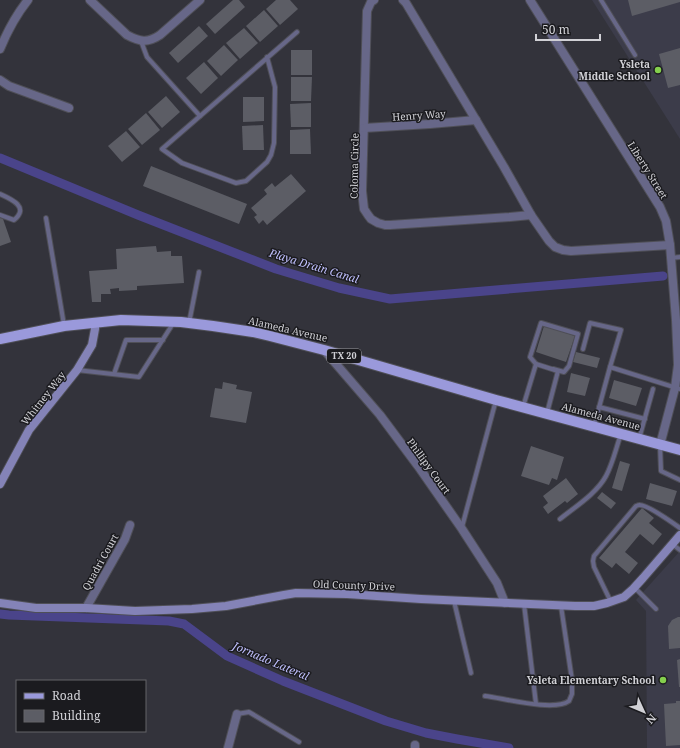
<svg xmlns="http://www.w3.org/2000/svg" width="680" height="748" font-family="'Noto Serif',serif">
<style>
.built{fill:#3c3c4a}
.lines{fill:none;stroke-linecap:round;stroke-linejoin:round}
.canal{stroke:#4a448a;stroke-width:9}
.building{fill:#5c5d65}
.lane-casing{stroke:#4f4f57;stroke-width:6}
.street-casing{stroke:#4f4f57;stroke-width:10}
.secondary-casing{stroke:#4f4f57;stroke-width:10}
.primary-casing{stroke:#4f4f57;stroke-width:12}
.lane{stroke:#676788;stroke-width:4}
.street{stroke:#676788;stroke-width:8}
.secondary{stroke:#8483b7;stroke-width:8}
.primary{stroke:#9a99db;stroke-width:10}
.poi-dot{fill:#84cf4d;stroke:#1b1b1f;stroke-width:1.5}
.labels{text-anchor:middle;stroke-width:3;stroke-linejoin:round;paint-order:stroke}
.shield{fill:#1b1b1f;stroke:#9a9a9f;stroke-width:1}
.shield-label{font-size:9px;font-weight:bold;fill:#d1d1d6}
.poi-label{font-size:10px;font-weight:bold;fill:#d1d1d6;stroke:#1b1b1f;text-anchor:end}
.street-label{font-size:10px;fill:#d1d1d6;stroke:#1b1b1f}
.water-label{font-size:11px;font-style:italic;fill:#c0c0fe;stroke:#1b1b1f}
</style>
<rect width="100%" height="100%" fill="#33333b"/>
<g class="built">
<polygon points="592,0 680,0 680,139"/>
<polygon points="680,551 680,748 647,748 646,611 636,600"/>
</g>
<g class="lines">
<g class="canal">
<polyline points="0,158 138,215 276,269 339,288 390,299 663,276"/>
<polyline points="0,614 9,615 169,621 184,624 227,656 283,681 386,721 426,733 457,739 509,748"/>
</g>
</g>
<g class="building">
<polygon points="233,0 239,0 245,7 215,34 206,24"/>
<polygon points="276,0 290,0 298,9 280,25 266,9"/>
<polygon points="628,0 680,0 680,2 632,16"/>
<polygon points="264,10 278,26 260,42 246,26"/>
<polygon points="199,26 208,36 178,63 169,53"/>
<polygon points="244,28 258,43 240,59 226,43"/>
<polygon points="224,45 238,60 221,76 207,61"/>
<polygon points="680,48 680,85 668,88 659,54"/>
<rect x="291" y="50" width="21" height="25"/>
<polygon points="204,62 218,78 201,94 186,78"/>
<polygon points="291,77 312,77 311,101 291,101"/>
<polygon points="166,96 180,112 162,128 148,112"/>
<polygon points="243,97 264,97 264,121 243,122"/>
<polygon points="311,103 311,127 291,127 290,104"/>
<polygon points="146,113 160,130 142,145 128,129"/>
<polygon points="263,125 264,150 243,150 242,126"/>
<polygon points="310,129 311,154 290,154 290,130"/>
<polygon points="126,131 140,147 122,162 108,146"/>
<polygon points="151,166 247,204 239,224 143,186"/>
<polygon points="291,174 306,191 267,225 263,220 259,224 254,217 257,215 251,208 267,194 264,190 272,183 275,187"/>
<polygon points="2,216 11,242 0,246 0,217"/>
<polygon points="156,246 157,252 171,251 171,256 182,256 184,283 137,286 137,290 119,291 119,288 110,289 111,294 101,294 101,302 92,302 89,271 117,269 116,249"/>
<polygon points="544,326 575,336 566,362 536,352"/>
<polygon points="576,352 600,358 597,368 573,362"/>
<polygon points="571,373 590,378 585,396 567,392"/>
<polygon points="614,380 642,388 636,406 609,398"/>
<polygon points="223,382 237,385 236,389 252,392 246,423 210,417 215,388 222,389"/>
<polygon points="531,446 564,457 557,480 552,478 549,485 521,476"/>
<polygon points="620,461 630,464 622,491 612,488"/>
<polygon points="566,478 578,494 567,503 565,501 548,514 543,507 548,503 543,496"/>
<polygon points="650,483 677,491 672,506 646,499"/>
<polygon points="602,492 616,503 611,509 597,498"/>
<polygon points="642,508 654,518 649,523 662,534 653,545 640,534 625,552 638,563 629,574 616,563 612,568 599,558"/>
<polygon points="678,617 680,617 680,648 669,649 668,626 672,620"/>
<polygon points="680,659 680,687 679,687 677,660"/>
<polygon points="676,701 680,701 680,745 666,746 664,704 676,703"/>
</g>
<g class="lines">
<defs>
<g id="lane">
<polyline points="601,0 635,55"/>
<polyline points="141,41 147,57 200,116"/>
<polyline points="267,57 275,87 274,143 271,155 267,162 246,181 236,183 182,163 162,149 297,32"/>
<path d="M0 194C11 199 30 207 14 220L0 215"/>
<polyline points="46,218 64,325"/>
<polyline points="671,258 680,257"/>
<polyline points="189,323 199,272"/>
<polyline points="583,349 590,323 621,330 610,367"/>
<polyline points="536,364 530,357 541,323 578,334 569,366 564,372 553,369"/>
<polyline points="77,370 139,377 174,322"/>
<polyline points="114,374 126,340 163,340"/>
<polyline points="523,407 536,364 558,371 547,413"/>
<polyline points="599,407 645,419"/>
<polyline points="594,426 610,367 680,389"/>
<polyline points="639,439 653,389"/>
<polyline points="660,445 661,471 680,480"/>
<path d="M560 519C575 507 597 493 606 476 613 463 616 448 621 434"/>
<polyline points="462,527 496,400"/>
<polyline points="672,544 680,550"/>
<polyline points="635,588 656,609"/>
<polyline points="454,601 471,673"/>
<path d="M611 602 594 567 593 561 594 556 636 506C637 506 638 505 639 505 646 504 673 523 680 528"/>
<polyline points="524,604 536,704"/>
<path d="M485 696C503 698 554 712 569 701L572 694V680L561 606"/>
<polyline points="237,714 249,712 299,742"/>
</g>
<g id="street">
<path d="M90 0 127 35C140 42 148 43 160 35L200 0"/>
<polyline points="374,0 371,2 367,11 362,191 364,209 368,215 371,219 378,223 385,225 390,225 510,217 531,215"/>
<polyline points="403,0 406,3 504,167 531,215 549,241 555,247 563,250 571,251 670,245"/>
<polyline points="530,0 660,207 666,221 670,245 676,320 678,365 675,388 660,445"/>
<path d="M0 49C7 32 16 15 28 0"/>
<polyline points="0,80 9,86 69,108"/>
<polyline points="364,128 430,124 476,120"/>
<polyline points="324,350 380,415 418,466 462,529 497,583 505,603"/>
<polyline points="86,608 125,539 130,525"/>
<polyline points="228,748 237,714"/>
<polyline points="415,748 415,745"/>
</g>
<g id="secondary">
<polyline points="0,484 29,430 77,370 92,345 95,329 95,323"/>
<polyline points="0,603 36,608 86,608 135,611 192,609 226,606 284,595 296,593 347,594 421,599 575,606 594,606 607,603 624,597 633,589 643,578 680,535"/>
</g>
<polyline id="primary" points="0,339 64,326 121,320 181,322 213,326 253,332 270,336 324,350 496,400 680,450"/>
</defs>
<use href="#lane" class="lane-casing"/>
<use href="#street" class="street-casing"/>
<use href="#secondary" class="secondary-casing"/>
<use href="#primary" class="primary-casing"/>
<use href="#lane" class="lane"/>
<use href="#street" class="street"/>
<use href="#secondary" class="secondary"/>
<use href="#primary" class="primary"/>
</g>
<g class="poi-dot">
<circle cx="658" cy="70" r="4"/>
<circle cx="663" cy="680" r="4"/>
</g>
<g class="labels">
<rect class="shield" x="327" y="349" width="34" height="14" rx="3"/>
<g class="shield-label">
<text x="344" y="359">TX 20</text>
</g>
<g class="poi-label">
<text x="650" y="68">Ysleta<tspan x="650" dy="12">Middle School</tspan></text>
<text x="655" y="684">Ysleta Elementary School</text>
</g>
<g class="street-label">
<text transform="translate(419 115) rotate(-4)" y="4">Henry Way</text>
<text transform="translate(354 166) rotate(-89)" y="4">Coloma Circle</text>
<text transform="translate(648 170) rotate(58)" y="4">Liberty Street</text>
<text transform="translate(288 329) rotate(13)" y="4">Alameda Avenue</text>
<text transform="translate(43 398) rotate(-52)" y="4">Whitney Way</text>
<text transform="translate(601 416) rotate(15)" y="4">Alameda Avenue</text>
<text transform="translate(429 466) rotate(54)" y="4">Phillipy Court</text>
<text transform="translate(100 562) rotate(-61)" y="4">Quadri Court</text>
<text transform="translate(354 585) rotate(2)" y="4">Old County Drive</text>
</g>
<g class="water-label">
<text transform="translate(314 266) rotate(17)" y="4">Playa Drain Canal</text>
<text transform="translate(271 661) rotate(23)" y="4">Jornado Lateral</text>
</g>
</g>
<rect x="16" y="680" width="130" height="52" fill="#1b1b1f" stroke="#646468"/>
<rect x="24" y="693" width="20" height="6" fill="#9a99db" stroke="#646468"/>
<text x="52" y="700" font-size="12" fill="#d1d1d6">Road</text>
<rect x="24" y="710" width="20" height="12" fill="#5c5d65" stroke="#646468"/>
<text x="52" y="720" font-size="12" fill="#d1d1d6">Building</text>
<g transform="translate(644 712) rotate(134)" stroke="#1b1b1f" stroke-width="3" paint-order="stroke">
<path d="M0-3L7 15L0 10L-7 15Z" fill="#d1d1d6"/>
<text y="-6" font-size="11" font-weight="bold" text-anchor="middle" fill="#d1d1d6">N</text>
</g>
<path d="M536 34v6h64v-6" fill="none" stroke="#d1d1d6" stroke-width="2"/>
<text x="542" y="34" font-size="12" fill="#d1d1d6" stroke="#1b1b1f" stroke-width="3" paint-order="stroke">50 m</text>
</svg>
